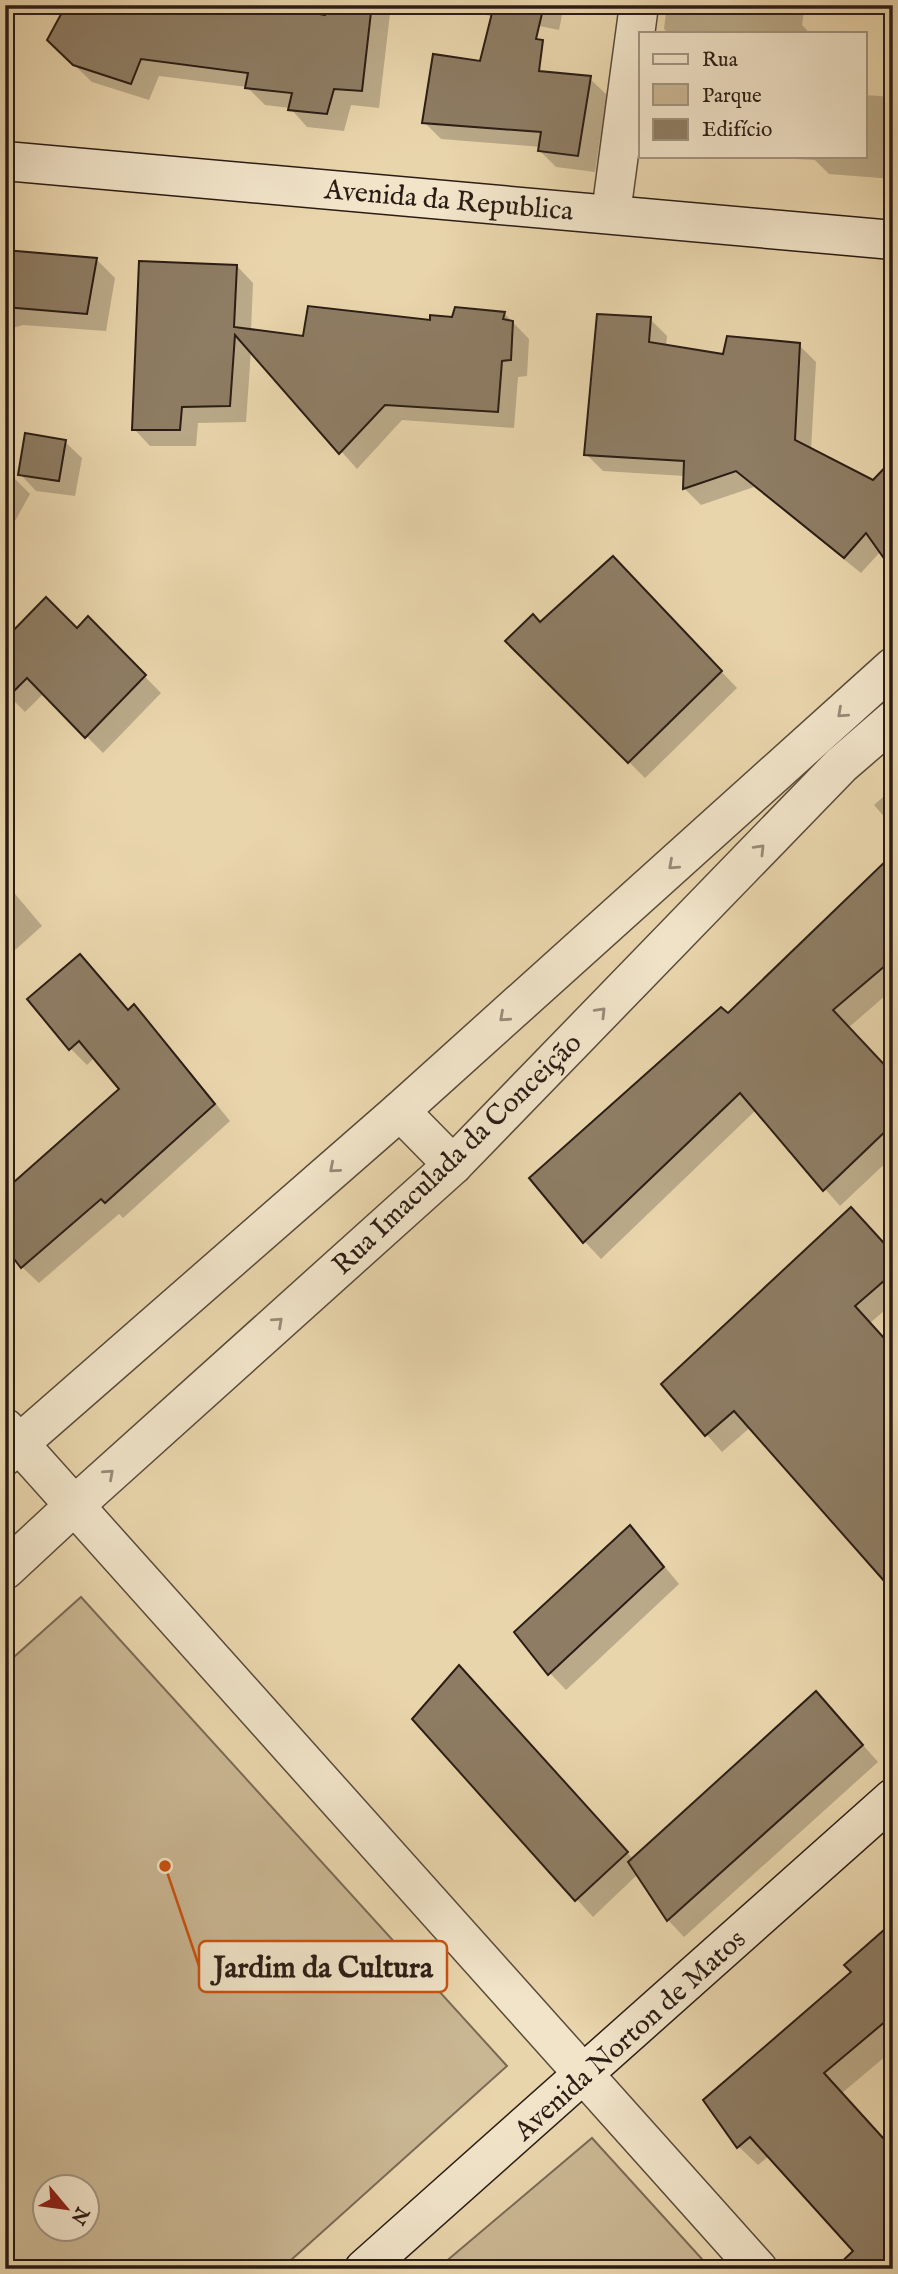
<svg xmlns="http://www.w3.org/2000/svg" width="898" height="2274" font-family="'IM FELL English',serif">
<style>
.green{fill:#c9b692;stroke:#7a6a54;stroke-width:2;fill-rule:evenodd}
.shadow{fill:#0003}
.building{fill:#8e7d64;stroke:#2b1d15;stroke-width:2}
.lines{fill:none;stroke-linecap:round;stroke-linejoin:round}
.street-casing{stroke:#5a4b3b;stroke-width:41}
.secondary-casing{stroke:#2b1d15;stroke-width:41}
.street{stroke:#f1e4c9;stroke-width:38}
.secondary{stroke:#f1e4c9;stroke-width:38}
.oneway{stroke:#988a78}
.labels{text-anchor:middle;stroke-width:5;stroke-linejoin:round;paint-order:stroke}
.street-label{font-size:28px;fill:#2b1d15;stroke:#f1e4c9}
.leader{fill:none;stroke:#cc500d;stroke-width:2.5}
.callout-dot{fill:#cc500d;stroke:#f1e4c9;stroke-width:2.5}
.callout{fill:#f1e4c9;stroke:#cc500d;stroke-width:2.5}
.callout-label{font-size:30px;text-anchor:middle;font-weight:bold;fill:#2b1d15}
</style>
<rect width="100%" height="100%" fill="#e9d5ac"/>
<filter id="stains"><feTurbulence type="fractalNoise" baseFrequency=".00286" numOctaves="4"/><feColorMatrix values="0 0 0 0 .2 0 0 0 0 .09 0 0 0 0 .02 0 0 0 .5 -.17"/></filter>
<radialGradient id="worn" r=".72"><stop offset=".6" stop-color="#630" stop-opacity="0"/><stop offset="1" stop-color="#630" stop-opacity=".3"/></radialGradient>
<g class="green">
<path d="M81 1597 507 2066 281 2269H5V1665ZM46 2186H88V2228H46Z"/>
<polygon points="592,2138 711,2269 437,2269"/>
</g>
<g class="shadow">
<polygon points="67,5 391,5 379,108 351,105 344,131 307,127 290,108 265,105 247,87 159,76 149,100 92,82 66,57"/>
<polygon points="438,5 564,5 559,30"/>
<polygon points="667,5 805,5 802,25 807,30 807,33 668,33 664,29"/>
<polygon points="590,79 607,95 595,172 556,167 540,151 541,147 441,139 424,122"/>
<polygon points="865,95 893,97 893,179 829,174 815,160 738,156 865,156"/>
<polygon points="5,252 96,259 115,278 106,331 23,325 5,330"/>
<polygon points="237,266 253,283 251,331 305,338 504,313 529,339 527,376 518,377 514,428 402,420 357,469 251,350 246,422 198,423 196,446 150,446 134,429"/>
<polygon points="650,319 667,336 666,347 724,356 799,345 816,362 811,450 881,551 861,573 754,487 701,505 685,489 685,476 603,471 586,454"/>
<polygon points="65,442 82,458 75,496 36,491 20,474"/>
<polygon points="5,472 11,475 30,494 5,539"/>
<polygon points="629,575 737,688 645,778 508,641"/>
<polygon points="88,619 161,693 103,753 44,693 25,712 5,692"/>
<polygon points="893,788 893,827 874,805"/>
<polygon points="893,856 893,989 848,1028 893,1076 893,1156 840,1206 756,1110 601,1259 585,1242 531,1178 728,1015"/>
<polygon points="5,882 42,926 5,959"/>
<polygon points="80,956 129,1011 134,1007 150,1023 230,1121 123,1218 119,1214 39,1283 22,1267 121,1089 95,1057 87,1065 70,1048"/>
<polygon points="893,1253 893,1303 722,1452 663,1385"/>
<polygon points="630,1527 646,1544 679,1584 566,1690 550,1673 516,1633"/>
<polygon points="476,1684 633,1859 832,1710 878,1762 684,1937 668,1920 638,1874 593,1917 414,1719"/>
<polygon points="893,1924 893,2050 842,2093 856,2251 769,2156 758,2165 739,2147 705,2100 853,1972"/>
</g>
<g class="building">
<polygon points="66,5 271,5 325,15 327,5 331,5 371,12 362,91 334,89 327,114 288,110 292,93 245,88 248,73 141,59 131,84 73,65 47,40"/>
<polygon points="494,5 544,5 536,39 543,40 539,71 591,76 578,156 538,151 541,132 422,123 433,54 480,61"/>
<polygon points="5,250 97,258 87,314 5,307"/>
<polygon points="139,261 237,265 234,327 303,336 308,306 430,320 430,315 452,317 455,307 505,312 503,319 513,321 511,360 502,361 498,412 385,405 339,454 235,335 230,406 182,407 180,430 132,430"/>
<polygon points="597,314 651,317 649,342 723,354 727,336 800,343 795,440 873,480 893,459 893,571 866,533 844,558 736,471 683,489 684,461 584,455"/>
<polygon points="25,433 66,440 59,481 18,475"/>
<polygon points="613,556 722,671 628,763 505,641 533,614 540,622"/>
<polygon points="46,597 77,628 88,616 146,675 85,738 27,678 5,700 5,639"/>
<polygon points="893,854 893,959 833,1010 893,1074 893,1124 823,1191 740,1093 583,1243 529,1178 721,1007 728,1013"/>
<polygon points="80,954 128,1010 134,1004 215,1104 105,1203 101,1199 21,1268 5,1247 5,1190 119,1089 79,1041 69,1050 27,999"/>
<polygon points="851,1207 893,1253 893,1273 855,1306 893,1348 893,1591 734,1411 705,1436 661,1384"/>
<polygon points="630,1525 664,1567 548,1675 514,1632"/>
<polygon points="459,1665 628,1852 575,1901 412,1719"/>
<polygon points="816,1691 863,1745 667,1921 628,1862"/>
<polygon points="893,1922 893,2015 824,2073 893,2149 893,2269 834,2269 853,2251 750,2137 737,2148 703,2100 851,1972 844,1965"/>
</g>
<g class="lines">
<defs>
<g id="street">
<polyline points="611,213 639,5"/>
<polyline points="400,1111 453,1165"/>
<polyline points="5,1428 758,2269"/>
<polyline points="5,1456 400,1111 893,667"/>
<polyline points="5,1570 75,1505 453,1165 841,765 893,720"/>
</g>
<g id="secondary">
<polyline points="5,161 893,240"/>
<polyline points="364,2269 893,1798"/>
</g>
</defs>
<use href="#street" class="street-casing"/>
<use href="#secondary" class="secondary-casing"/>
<use href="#street" class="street"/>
<use href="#secondary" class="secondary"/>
</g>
<defs><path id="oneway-chevron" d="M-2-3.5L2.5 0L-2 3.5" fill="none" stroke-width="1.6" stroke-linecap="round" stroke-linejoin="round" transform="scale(1.75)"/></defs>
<g class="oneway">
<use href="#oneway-chevron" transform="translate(842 713) rotate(138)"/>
<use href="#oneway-chevron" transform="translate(760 849) rotate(-46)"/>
<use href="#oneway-chevron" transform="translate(673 865) rotate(138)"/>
<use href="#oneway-chevron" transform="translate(601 1012) rotate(-46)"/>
<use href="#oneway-chevron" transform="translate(504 1017) rotate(138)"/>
<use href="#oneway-chevron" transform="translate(334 1168) rotate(139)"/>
<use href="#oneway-chevron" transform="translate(278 1322) rotate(-42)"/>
<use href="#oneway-chevron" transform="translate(109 1474) rotate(-42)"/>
</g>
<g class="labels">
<g class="street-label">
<text transform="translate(449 199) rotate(5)" y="10">Avenida da Republica</text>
<text transform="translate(456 1153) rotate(-44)" y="10">Rua Imaculada da Conceição</text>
<text transform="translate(629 2034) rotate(-42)" y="10">Avenida Norton de Matos</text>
</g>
</g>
<path class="leader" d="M165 1866L199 1966"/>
<circle class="callout-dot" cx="165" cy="1866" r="7"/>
<rect class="callout" x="199" y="1941" width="248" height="51" rx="7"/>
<g class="callout-label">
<text x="323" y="1977">Jardim da Cultura</text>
</g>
<rect width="898" height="2274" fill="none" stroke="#e9d5ac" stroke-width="28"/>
<rect x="7" y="7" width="884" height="2260" fill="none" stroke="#2b1d15" stroke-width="3.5"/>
<rect x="14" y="14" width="870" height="2246" fill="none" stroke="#2b1d15" stroke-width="2"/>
<rect x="639" y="32" width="228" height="126" fill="#f1e4c9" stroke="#a29481" stroke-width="2"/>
<rect x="653" y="54" width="35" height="10" fill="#f1e4c9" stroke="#a29481" stroke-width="2"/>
<text x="702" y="66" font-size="21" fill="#2b1d15">Rua</text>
<rect x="653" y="84" width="35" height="21" fill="#c9b692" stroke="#a29481" stroke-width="2"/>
<text x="702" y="102" font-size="21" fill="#2b1d15">Parque</text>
<rect x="653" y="119" width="35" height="21" fill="#8e7d64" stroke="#a29481" stroke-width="2"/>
<text x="702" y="136" font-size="21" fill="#2b1d15">Edifício</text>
<g transform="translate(66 2208) rotate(119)"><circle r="33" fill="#f1e4c9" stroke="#a29481" stroke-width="2"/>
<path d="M0-5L12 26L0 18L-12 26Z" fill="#8f2418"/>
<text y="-10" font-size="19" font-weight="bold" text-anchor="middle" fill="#2b1d15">N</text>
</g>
<rect width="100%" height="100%" filter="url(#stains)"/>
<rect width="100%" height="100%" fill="url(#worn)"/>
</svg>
